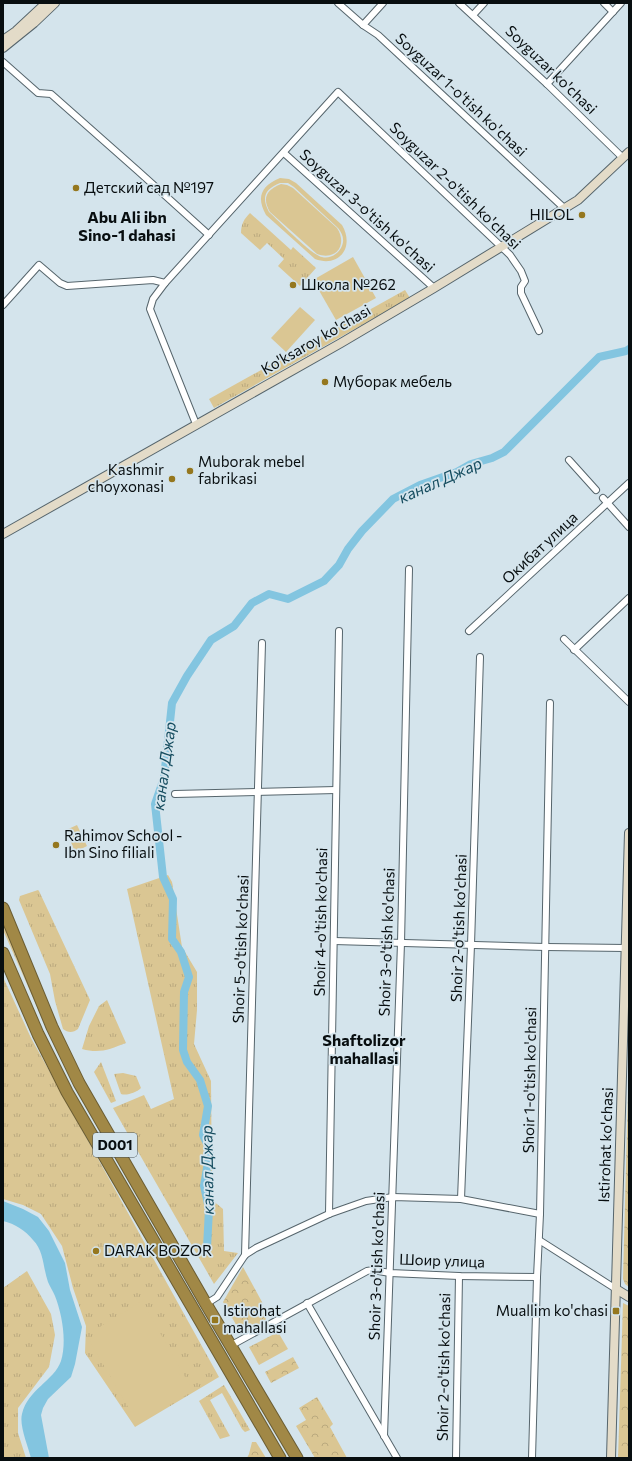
<svg xmlns="http://www.w3.org/2000/svg" width="632" height="1461" font-family="Commissioner,sans-serif">
<style>
.grass{fill:url(#grass-tufts)}
.forest{fill:url(#forest-crowns)}
.green{fill:#dac693;fill-rule:evenodd}
.water{fill:#83c5e0}
.lines{fill:none;stroke-linecap:round;stroke-linejoin:round}
.canal{stroke:#83c5e0;stroke-width:8}
.street-casing{stroke:#56656c;stroke-width:8}
.secondary-casing{stroke:#56656c;stroke-width:10}
.highway-casing{stroke:#6b5d33;stroke-width:13}
.street{stroke:#fff;stroke-width:6}
.secondary{stroke:#e3dbc8;stroke-width:8}
.highway{stroke:#a18846;stroke-width:11}
.poi-dot{fill:#95771e;stroke:#d4e4ec;stroke-width:1.5}
.labels{text-anchor:middle;stroke-width:3.5;stroke-linejoin:round;paint-order:stroke}
.shield{fill:#d4e4ec;stroke:#454e52;stroke-width:1}
.shield-label{font-size:14px;font-weight:bold;fill:#080e10}
.street-label{font-size:15px;fill:#080e10;stroke:#d4e4ec}
.poi-label{font-size:15px;fill:#080e10;stroke:#d4e4ec;text-anchor:start}
.neighbourhood-label{font-size:16px;font-weight:bold;fill:#080e10;stroke:#d4e4ec}
.water-label{font-size:16px;font-style:italic;fill:#154c5f;stroke:#d4e4ec}
</style>
<defs>
<pattern id="grass-tufts" width="24" height="20" patternUnits="userSpaceOnUse"><rect width="24" height="20" fill="#dac693"/><path d="M3 7l-1-3M5 7V3M7 7l1-3M15 17l-1-3M17 17v-4M19 17l1-3" fill="none" stroke="#baa97e"/></pattern>
<pattern id="forest-crowns" width="20" height="18" patternUnits="userSpaceOnUse"><rect width="20" height="18" fill="#dac693"/><path d="M2 6a3 3 0 1 1 6 0M12 15a3 3 0 1 1 6 0" fill="none" stroke="#baa97e"/></pattern>
</defs>
<rect width="100%" height="100%" fill="#d4e4ec"/>
<g class="grass">
<path d="M250 213 291 250 293 247 316 268 300 286 278 266 284 259 267 243 260 250 241 233C241 224 244 219 250 213Z"/>
<polygon points="405,290 410,298 214,408 209,399"/>
<polygon points="168,875 172,882 182,947 197,972 197,1010 194,1044 211,1081 212,1200 223,1209 224,1251 238,1253 214,1284 113,1108 144,1095 151,1109 174,1099 127,889"/>
<path d="M38 890 39 891 90 1000 78 1029C73 1033 68 1033 63 1029L55 1001 50 974 19 900 20 896Z"/>
<polygon points="3,922 41,1016 3,930"/>
<polygon points="3,977 31,1038 219,1377 135,1427 85,1353 86,1326 73,1288 62,1246 41,1214 23,1205 3,1199"/>
<path d="M107 1000 126 1043C110 1049 100 1054 82 1049L89 1026 99 1006Z"/>
<polygon points="101,1062 116,1101 111,1103 94,1072"/>
<path d="M123 1073 136 1076 141 1088C137 1092 127 1096 121 1094L114 1074Z"/>
<polygon points="27,1271 51,1314 55,1335 49,1367 18,1408 18,1433 26,1458 3,1458 3,1288"/>
<polygon points="224,1385 250,1430 245,1432 242,1429 222,1393 210,1400 230,1436 220,1439 199,1401"/>
</g>
<g class="forest">
<polygon points="629,1053 629,1287 625,1284 623,1279"/>
<polygon points="243,1267 262,1302 266,1320 242,1335 223,1302"/>
<polygon points="623,1303 629,1306 629,1458 618,1458"/>
<polygon points="278,1332 288,1349 259,1365 249,1347"/>
<polygon points="293,1357 299,1368 271,1383 265,1372"/>
<polygon points="317,1397 333,1424 330,1427 347,1458 315,1458 296,1426 306,1420 299,1408"/>
<polygon points="252,1442 256,1442 266,1458 247,1458 249,1454"/>
</g>
<g class="green">
<path d="M280 178 289 179 296 183 342 225C355 247 339 268 315 259L266 215C256 197 261 186 280 178ZM280 183H288L294 187 338 228C343 234 345 241 341 248 337 255 329 259 322 257 311 255 279 221 269 212 261 197 265 189 280 183Z"/>
<path d="M281 184 287 185 293 188 337 228C348 245 336 261 317 254L270 212C262 198 266 190 281 184Z"/>
<polygon points="353,257 376,298 336,320 313,280"/>
<polygon points="300,307 315,320 286,352 271,338"/>
<polygon points="77,825 87,846 75,852 66,830"/>
<polygon points="142,1301 193,1391 138,1424 90,1342 101,1326"/>
</g>
<path class="water" d="M3 1201 23 1209 38 1217 49 1231 65 1263 70 1290 82 1327 75 1364 71 1377 48 1399 43 1408 41 1415 49 1458H31C28 1446 19 1425 22 1414 28 1389 54 1381 61 1361 67 1341 62 1314 55 1296 53 1291 50 1287 48 1282 43 1268 44 1251 33 1240 25 1230 15 1224 3 1221Z"/>
<g class="lines">
<polyline class="canal" points="207,1248 209,1209 204,1186 210,1150 203,1135 208,1106 200,1080 187,1062 183,1050 184,992 189,977 181,952 172,939 173,899 163,877 155,804 164,778 172,703 187,676 211,640 234,626 252,603 269,594 288,599 324,581 339,565 348,549 362,531 393,499 420,485 457,472 471,464 492,458 504,452 599,357 626,351 629,349"/>
<defs>
<g id="street">
<polyline points="338,3 363,25 378,35 564,208"/>
<polyline points="459,3 547,84 623,158"/>
<polyline points="604,3 613,12"/>
<polyline points="473,15 484,3"/>
<polyline points="363,25 383,3"/>
<polyline points="3,62 38,93 51,94 138,171 209,235"/>
<polyline points="547,84 621,3"/>
<polyline points="284,153 434,288"/>
<polyline points="165,283 153,299 150,309 196,424"/>
<polyline points="3,305 39,265 60,283 67,286 153,280 165,283 338,92 510,255 521,271 525,281 521,287 521,293 539,331"/>
<polyline points="569,460 596,490"/>
<polyline points="603,498 629,527"/>
<polyline points="469,631 629,483"/>
<polyline points="564,639 629,702"/>
<polyline points="574,650 629,598"/>
<polyline points="175,794 336,790"/>
<polyline points="334,941 546,947 626,948"/>
<polyline points="461,1199 471,945 480,657"/>
<polyline points="329,1214 339,631"/>
<polyline points="539,1240 616,1289"/>
<polyline points="245,1255 262,643"/>
<polyline points="307,1303 397,1458"/>
<polyline points="206,1304 217,1297 245,1255 256,1248 329,1214 366,1201 393,1197 461,1199 540,1214"/>
<polyline points="230,1346 367,1271 373,1270 390,1273 459,1276 537,1277"/>
<polyline points="384,1436 401,943 409,569"/>
<polyline points="456,1458 459,1276"/>
<polyline points="532,1458 537,1277 540,1214 550,703"/>
</g>
<g id="secondary">
<polyline points="3,40 16,31 46,3"/>
<polyline points="3,48 34,23 55,3"/>
<polyline points="3,534 341,343 434,288 578,200 629,152"/>
<polyline points="616,1289 629,1297"/>
<polyline points="611,1458 629,833"/>
</g>
<g id="highway">
<polyline points="3,908 52,1027 79,1083 206,1304 297,1458"/>
<polyline points="3,953 38,1034 67,1092 280,1458"/>
</g>
</defs>
<use href="#street" class="street-casing"/>
<use href="#secondary" class="secondary-casing"/>
<use href="#highway" class="highway-casing"/>
<use href="#street" class="street"/>
<use href="#secondary" class="secondary"/>
<use href="#highway" class="highway"/>
</g>
<g class="poi-dot">
<circle cx="76" cy="188" r="4"/>
<circle cx="582" cy="215" r="4"/>
<circle cx="293" cy="285" r="4"/>
<circle cx="325" cy="382" r="4"/>
<circle cx="190" cy="471" r="4"/>
<circle cx="172" cy="479" r="4"/>
<circle cx="56" cy="845" r="4"/>
<circle cx="96" cy="1251" r="4"/>
<rect x="612" y="1307" width="8" height="8" rx="2"/>
<rect x="211" y="1316" width="8" height="8" rx="2"/>
</g>
<g class="labels">
<rect class="shield" x="93" y="1133" width="44" height="24" rx="3"/>
<g class="shield-label">
<text x="115" y="1150">D001</text>
</g>
<g class="street-label">
<text transform="translate(551 70) rotate(44)" y="5">Soyguzar ko'chasi</text>
<text transform="translate(461 95) rotate(43)" y="5">Soyguzar 1-o'tish ko'chasi</text>
<text transform="translate(455 186) rotate(44)" y="5">Soyguzar 2-o'tish ko'chasi</text>
<text transform="translate(367 211) rotate(42)" y="5">Soyguzar 3-o'tish ko'chasi</text>
<text transform="translate(316 340) rotate(-30)" y="5">Ko'ksaroy ko'chasi</text>
<text transform="translate(540 548) rotate(-43)" y="5">Окибат улица</text>
<text transform="translate(321 922) rotate(-89)" y="5">Shoir 4-o'tish ko'chasi</text>
<text transform="translate(459 928) rotate(-88)" y="5">Shoir 2-o'tish ko'chasi</text>
<text transform="translate(387 942) rotate(-88)" y="5">Shoir 3-o'tish ko'chasi</text>
<text transform="translate(241 949) rotate(-88)" y="5">Shoir 5-o'tish ko'chasi</text>
<text transform="translate(530 1080) rotate(-89)" y="5">Shoir 1-o'tish ko'chasi</text>
<text transform="translate(606 1145) rotate(-88)" y="5">Istirohat ko'chasi</text>
<text transform="translate(442 1261) rotate(2)" y="5">Шоир улица</text>
<text transform="translate(377 1266) rotate(-88)" y="5">Shoir 3-o'tish ko'chasi</text>
<text transform="translate(444 1367) rotate(-89)" y="5">Shoir 2-o'tish ko'chasi</text>
</g>
<g class="poi-label">
<text x="84" y="193">Детский сад №197</text>
<text x="574" y="220" text-anchor="end">HILOL</text>
<text x="301" y="290">Школа №262</text>
<text x="333" y="387">Муборак мебель</text>
<text x="198" y="467">Muborak mebel<tspan x="198" dy="17">fabrikasi</tspan></text>
<text x="164" y="475" text-anchor="end">Kashmir<tspan x="164" dy="17">choyxonasi</tspan></text>
<text x="64" y="841">Rahimov School -<tspan x="64" dy="17">Ibn Sino filiali</tspan></text>
<text x="104" y="1256">DARAK BOZOR</text>
<text x="223" y="1316">Istirohat<tspan x="223" dy="17">mahallasi</tspan></text>
<text x="608" y="1316" text-anchor="end">Muallim ko'chasi</text>
</g>
<g class="neighbourhood-label">
<text x="127" y="223">Abu Ali ibn<tspan x="127" dy="18">Sino-1 dahasi</tspan></text>
<text x="364" y="1046">Shaftolizor<tspan x="364" dy="18">mahallasi</tspan></text>
</g>
<g class="water-label">
<text transform="translate(440 480) rotate(-24)" y="6">канал Джар</text>
<text transform="translate(164 766) rotate(-82)" y="6">канал Джар</text>
<text transform="translate(207 1170) rotate(-91)" y="6">канал Джар</text>
</g>
</g>
<rect width="632" height="1461" fill="none" stroke="#080e10" stroke-width="8"/>
</svg>
